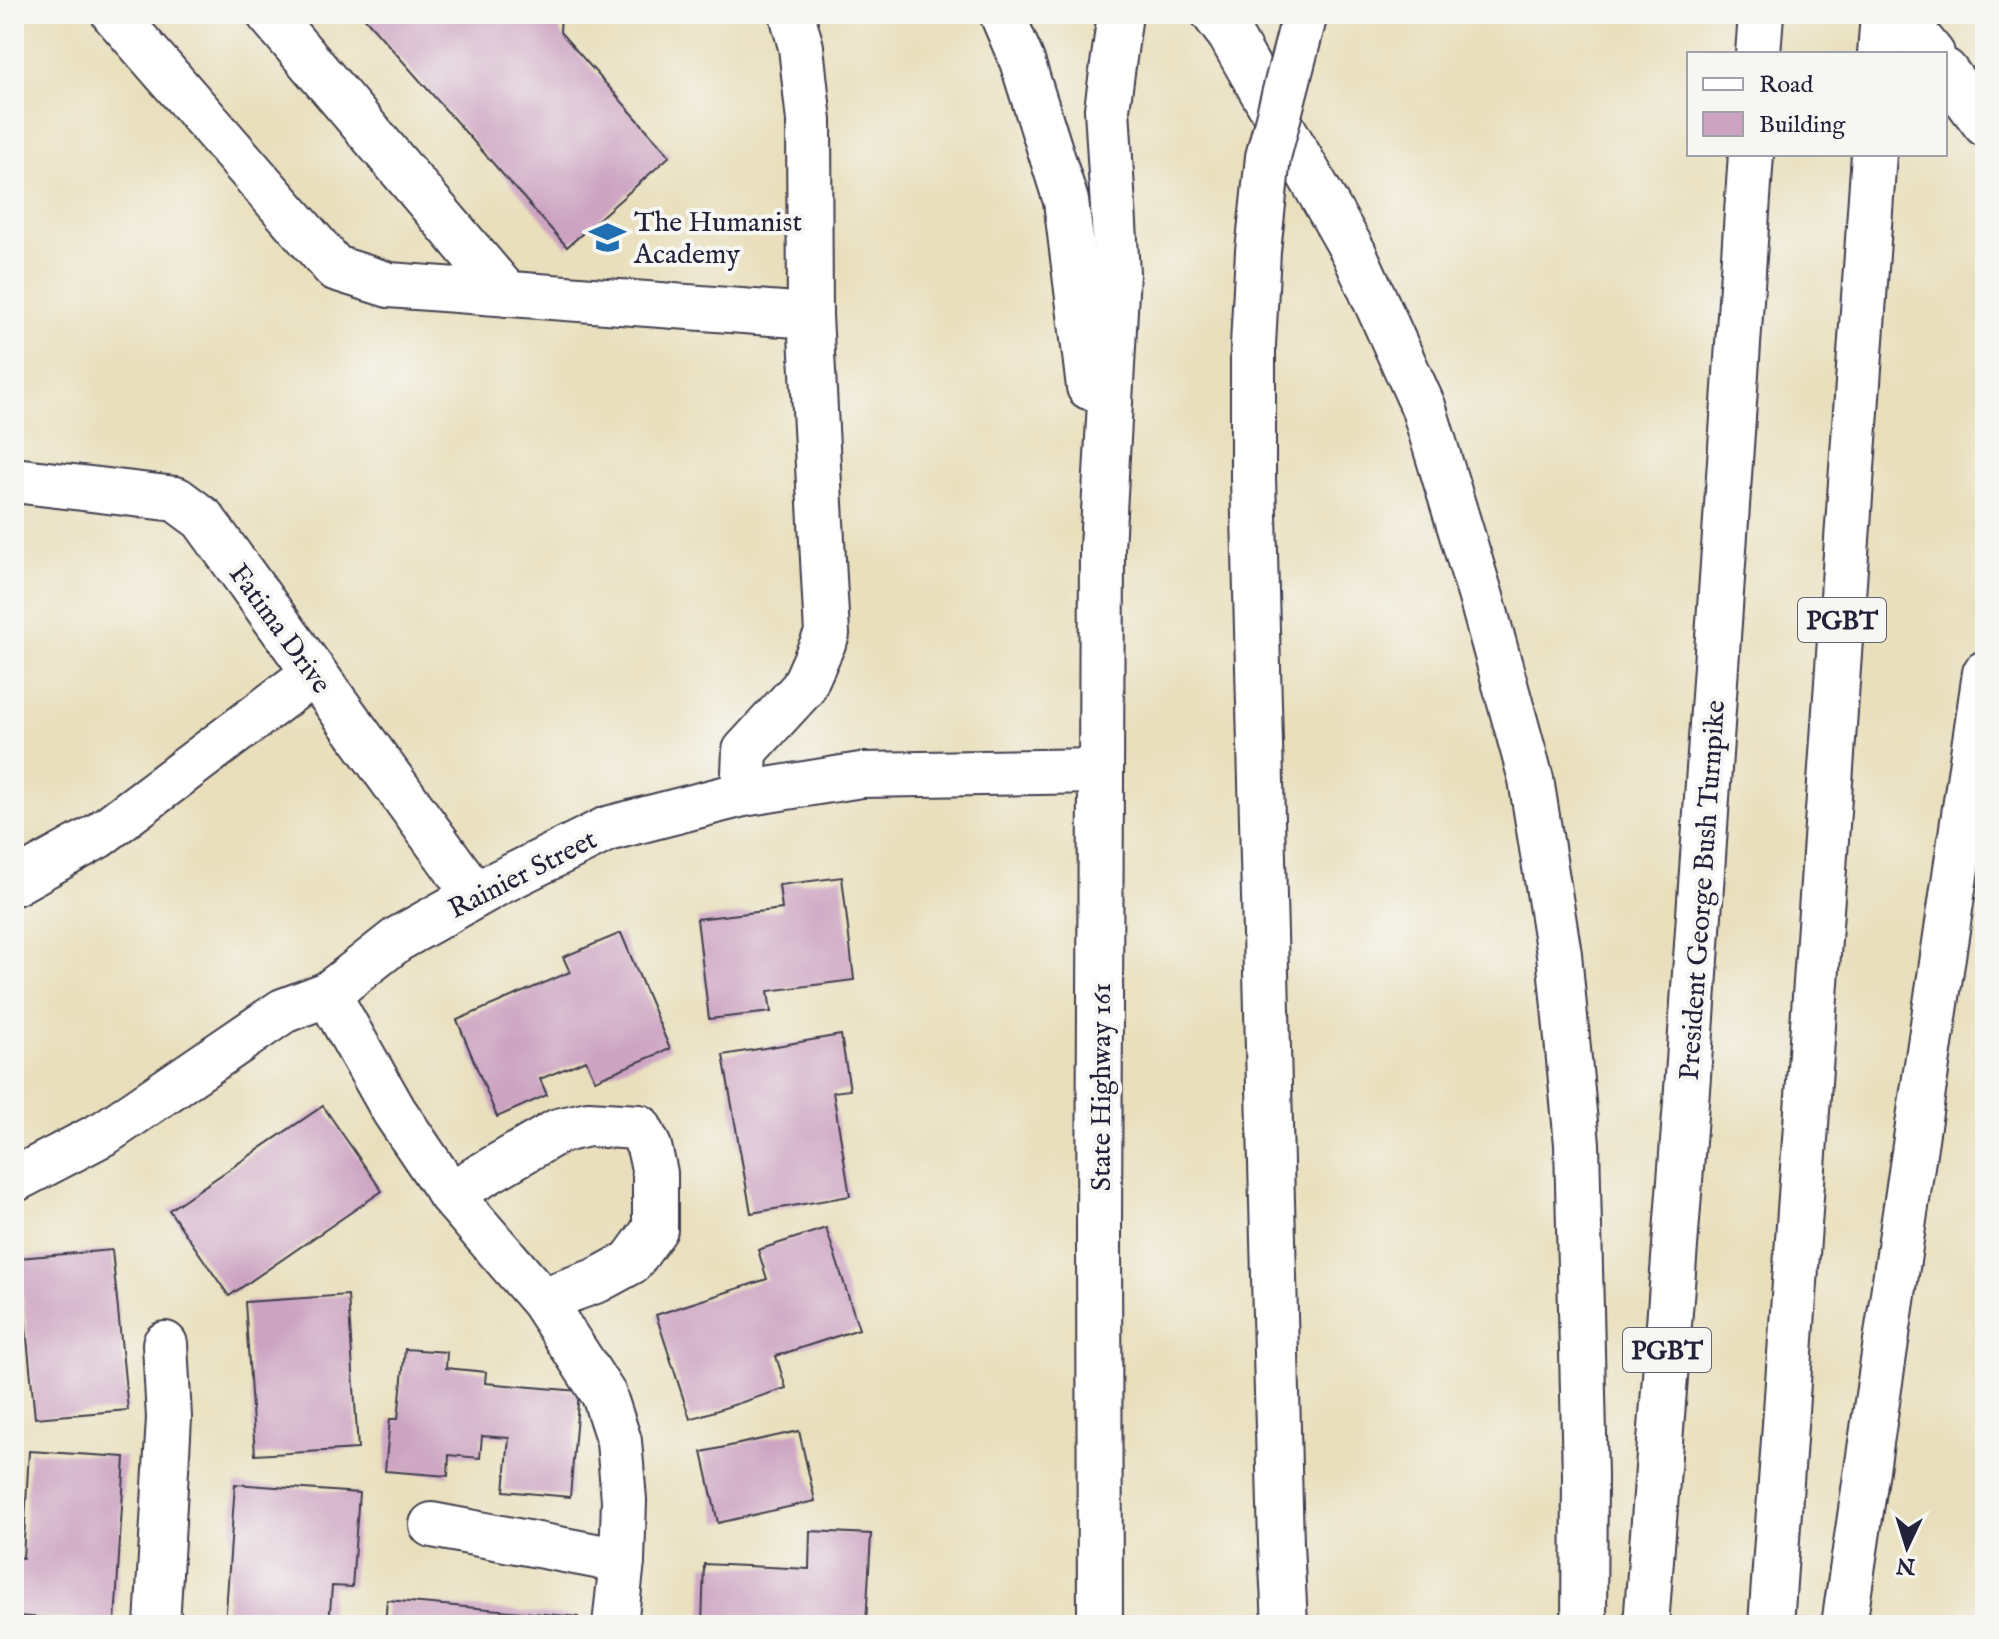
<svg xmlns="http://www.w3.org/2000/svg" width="1999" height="1639" font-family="'IM FELL English',serif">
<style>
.building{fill:#cca3c1}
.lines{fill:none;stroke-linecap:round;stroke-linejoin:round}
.minor-casing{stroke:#403e4e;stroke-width:48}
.major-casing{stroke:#403e4e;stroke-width:48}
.highway-casing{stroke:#403e4e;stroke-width:48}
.minor{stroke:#fff;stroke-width:44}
.major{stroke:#fff;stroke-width:44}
.highway{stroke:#fff;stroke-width:44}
.highway-bridge-casing{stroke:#403e4e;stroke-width:48;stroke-linecap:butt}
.highway-bridge{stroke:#fff;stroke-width:44}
.labels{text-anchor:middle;stroke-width:8;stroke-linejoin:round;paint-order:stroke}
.shield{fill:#f6f6f2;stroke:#626272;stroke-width:2}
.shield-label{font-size:26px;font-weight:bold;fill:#22223b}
.poi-label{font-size:28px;fill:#22223b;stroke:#f6f6f2;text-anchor:start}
.street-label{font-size:28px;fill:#22223b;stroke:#f6f6f2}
</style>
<rect width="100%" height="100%" fill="#f6f6f2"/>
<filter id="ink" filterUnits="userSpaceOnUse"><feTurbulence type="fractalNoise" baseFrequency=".0125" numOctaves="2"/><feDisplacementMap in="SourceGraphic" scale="16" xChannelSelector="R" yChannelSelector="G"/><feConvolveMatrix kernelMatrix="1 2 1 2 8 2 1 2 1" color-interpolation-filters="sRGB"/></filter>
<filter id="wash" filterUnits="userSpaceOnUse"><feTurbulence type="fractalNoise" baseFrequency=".006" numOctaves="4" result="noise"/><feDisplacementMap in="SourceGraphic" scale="32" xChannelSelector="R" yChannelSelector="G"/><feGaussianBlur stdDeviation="1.8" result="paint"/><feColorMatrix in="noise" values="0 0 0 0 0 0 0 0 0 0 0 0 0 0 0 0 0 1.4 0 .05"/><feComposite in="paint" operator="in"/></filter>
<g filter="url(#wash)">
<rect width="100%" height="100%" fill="#e9dfbc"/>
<g id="blocks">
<g class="building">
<polygon points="361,14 561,14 560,32 670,156 567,247"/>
<polygon points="842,877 854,980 768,991 771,1012 709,1019 697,919 782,909 779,885"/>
<polygon points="621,933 670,1049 595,1080 586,1060 540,1079 547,1095 497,1117 457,1020 570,972 563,957"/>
<polygon points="841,1035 850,1090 833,1092 850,1196 751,1213 723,1055"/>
<polygon points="323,1106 382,1191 229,1296 169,1210"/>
<polygon points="826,1228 859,1329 776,1356 786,1388 690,1419 656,1315 767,1279 758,1250"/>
<polygon points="112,1250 128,1410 35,1418 19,1258"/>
<polygon points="348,1295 358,1449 255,1455 245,1302"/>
<polygon points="405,1349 447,1352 446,1368 486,1372 485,1383 579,1391 570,1497 504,1491 509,1438 482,1436 480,1458 449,1455 448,1476 385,1471 390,1419 398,1419"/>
<polygon points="799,1431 815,1501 718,1523 702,1452"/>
<polygon points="29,1451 125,1457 115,1622 14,1616 14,1557 23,1558"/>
<polygon points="235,1484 359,1493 352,1587 332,1586 329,1625 225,1625"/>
<polygon points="810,1531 871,1534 866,1625 702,1625 704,1564 809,1569"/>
<polygon points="387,1600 578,1617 578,1625 385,1625"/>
</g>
</g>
</g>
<g filter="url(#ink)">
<use href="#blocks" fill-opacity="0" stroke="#403e4e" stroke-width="2"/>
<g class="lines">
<defs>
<g id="minor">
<polyline points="114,14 335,268 389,285 810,316"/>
<polyline points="269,14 507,294"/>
<polyline points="14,480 176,499 203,519 475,895"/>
<polyline points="743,794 745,751 803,688 827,634 810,316 809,121 801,47 792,14"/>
<polyline points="14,883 98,836 314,673"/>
<polyline points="328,994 394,1111 450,1194 542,1300 604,1395 619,1441 624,1500 622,1561 615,1625"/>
<polyline points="14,1180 106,1132 283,1011 328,994 398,939 496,884 607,829 743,794 861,775 1101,771"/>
<polyline points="450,1194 558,1131 588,1124 639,1127 649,1147 655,1173 655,1229 631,1262 598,1280 542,1300"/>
<polyline points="432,1525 622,1561"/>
<polyline points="157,1625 169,1418 165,1344"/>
</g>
<g id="major">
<polyline points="1002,14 1022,61 1066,201 1089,387"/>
<polyline points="1100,1625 1099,1232 1102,549 1117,273 1107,109 1120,14"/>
</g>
<g id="highway">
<polyline points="1214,14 1230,35 1354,253 1423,406 1481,597 1531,779 1559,954 1577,1144 1585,1476 1584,1625"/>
<polyline points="1899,14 1932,54"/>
<polyline points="1758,54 1761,14"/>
<polyline points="1880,54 1883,14"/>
<polyline points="1945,71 1985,124"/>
<polyline points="1281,1544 1285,1625"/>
<polyline points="1646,1625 1688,1076 1751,154"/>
<polyline points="1771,1625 1874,154"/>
<polyline points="1844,1625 1985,673"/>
</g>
</defs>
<use href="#minor" class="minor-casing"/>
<use href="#major" class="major-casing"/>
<use href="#highway" class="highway-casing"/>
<use href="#minor" class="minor"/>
<use href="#major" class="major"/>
<use href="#highway" class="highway"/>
<defs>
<polyline id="highway-bridge" points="1281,1544 1253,477 1253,345 1258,251 1268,157 1305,14"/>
</defs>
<use href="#highway-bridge" class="highway-bridge-casing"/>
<use href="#highway-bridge" class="highway-bridge"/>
</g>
</g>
<defs>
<symbol id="school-bare" viewBox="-9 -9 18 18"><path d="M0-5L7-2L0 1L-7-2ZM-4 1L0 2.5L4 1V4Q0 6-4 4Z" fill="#1f6fb2" stroke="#f6f6f2" stroke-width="2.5" paint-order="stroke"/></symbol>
</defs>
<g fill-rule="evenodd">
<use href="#school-bare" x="582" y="212" width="51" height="51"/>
</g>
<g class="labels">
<g class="shield">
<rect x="1798" y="598" width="88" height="44" rx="6"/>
<rect x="1623" y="1328" width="88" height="44" rx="6"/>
</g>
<g class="shield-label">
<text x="1842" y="629">PGBT</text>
<text x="1667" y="1359">PGBT</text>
</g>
<g class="poi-label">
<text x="634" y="231">The Humanist<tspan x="634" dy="32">Academy</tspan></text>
</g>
<g class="street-label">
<text transform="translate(281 628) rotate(54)" y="10">Fatima Drive</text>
<text transform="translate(522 873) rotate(-27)" y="10">Rainier Street</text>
<text transform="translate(1701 890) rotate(-86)" y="10">President George Bush Turnpike</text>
<text transform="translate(1100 1087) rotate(-90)" y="10">State Highway 161</text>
</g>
</g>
<rect width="1999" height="1639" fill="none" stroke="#f6f6f2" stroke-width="48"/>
<rect x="1687" y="52" width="260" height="104" fill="#f6f6f2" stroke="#a1a1a9" stroke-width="2"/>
<rect x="1703" y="78" width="40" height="12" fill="#ffffff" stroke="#a1a1a9" stroke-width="2"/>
<text x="1759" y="92" font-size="24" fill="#22223b">Road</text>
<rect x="1703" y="112" width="40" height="24" fill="#cca3c1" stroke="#a1a1a9" stroke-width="2"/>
<text x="1759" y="132" font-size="24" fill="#22223b">Building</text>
<g transform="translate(1907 1547) rotate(184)" stroke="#f6f6f2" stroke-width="6" paint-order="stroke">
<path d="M0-6L14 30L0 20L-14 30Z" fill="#22223b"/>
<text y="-12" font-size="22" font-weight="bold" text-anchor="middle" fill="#22223b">N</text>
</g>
</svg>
